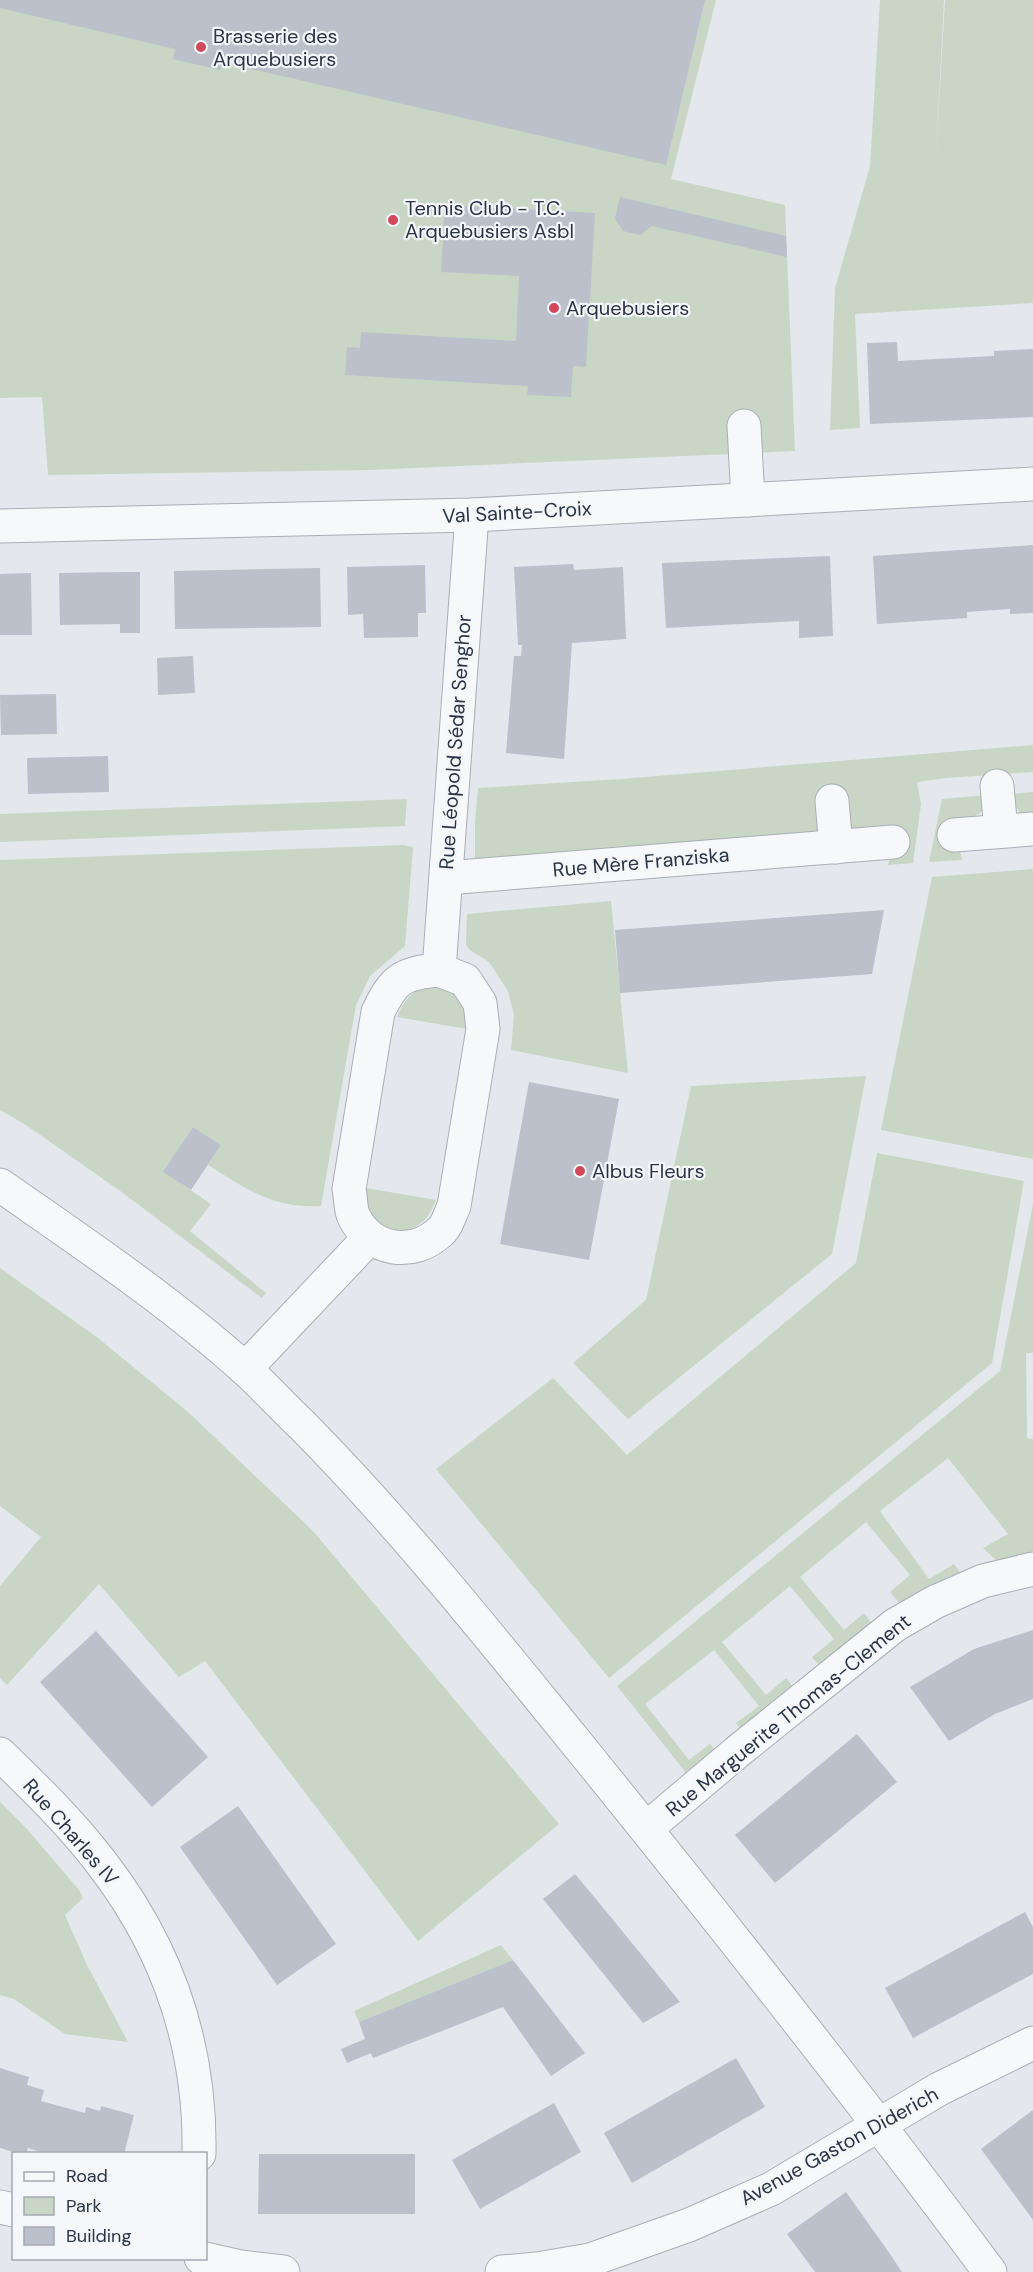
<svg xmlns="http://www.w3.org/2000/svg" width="1033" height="2272" font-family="'DM Sans',sans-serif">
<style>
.green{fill:#c9d6c5}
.building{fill:#bbc0ca}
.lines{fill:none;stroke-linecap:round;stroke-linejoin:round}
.minor-casing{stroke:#a9aeb7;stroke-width:35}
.minor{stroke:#f7f8fa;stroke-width:33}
.poi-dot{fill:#d1495b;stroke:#f4f6f9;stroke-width:2}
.labels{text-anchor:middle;stroke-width:4.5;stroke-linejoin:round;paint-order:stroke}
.poi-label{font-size:20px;fill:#2b3445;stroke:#f4f6f9;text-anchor:start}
.street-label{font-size:20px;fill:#2b3445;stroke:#f4f6f9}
</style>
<rect width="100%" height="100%" fill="#e4e7ec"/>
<g class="green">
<polygon points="0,0 716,0 671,179 785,205 795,451 370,470 48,475 42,397 0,398"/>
<polygon points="880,0 944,0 936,157 945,0 1033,0 1033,303 855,314 860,428 830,430 835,288 870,166"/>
<polygon points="1033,745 1033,772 946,778 917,782 921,804 913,863 888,865 892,850 475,862 475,822 478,788 621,779"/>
<polygon points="1033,792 1033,818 1023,819 1010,794"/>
<polygon points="987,795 982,811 966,823 960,850 962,860 929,862 942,799"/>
<polygon points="407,799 405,826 0,842 0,814"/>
<path d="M403 845 413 847 405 946 370 976 356 1005 321 1206C273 1209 247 1189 208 1165L221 1145 193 1127 164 1172 211 1204 190 1231 266 1293 262 1298 123 1193 26 1125 0 1110V860Z"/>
<polygon points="1033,869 1033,1159 881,1130 932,877"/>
<polygon points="611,901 628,1073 511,1050 514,1015 508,991 489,962 470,950 466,945 467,914"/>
<path d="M426 987C440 986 458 990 464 1004 467 1011 466 1022 467 1029L397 1017C404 1001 410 992 426 987Z"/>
<polygon points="866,1076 832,1254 628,1419 573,1363 646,1300 691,1086"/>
<polygon points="877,1153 1024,1181 992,1363 609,1678 436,1469 553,1378 627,1455 856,1263"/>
<path d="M366 1188 436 1200C426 1223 421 1226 398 1233L372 1221 364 1196Z"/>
<polygon points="1033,1204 1033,1353 1026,1353 1027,1438 1033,1439 1033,1554 998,1562 983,1548 1008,1534 948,1458 880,1511 929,1579 954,1564 962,1575 901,1605 890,1592 910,1575 866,1522 800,1577 844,1630 864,1613 872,1624 819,1665 812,1657 834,1639 790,1586 722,1642 766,1695 786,1678 794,1688 742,1731 736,1723 759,1706 714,1650 645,1704 689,1760 710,1744 716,1751 687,1774 617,1686 1000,1371"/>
<polygon points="0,1268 98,1338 188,1412 313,1531 559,1824 418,1941 205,1661 179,1677 99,1584 7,1685 0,1678 0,1586 41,1537 0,1506"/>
<polygon points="0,1802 27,1829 79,1890 83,1898 65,1915 87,1965 128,2042 65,2034 14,1999 0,1995"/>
<polygon points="501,1945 513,1960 359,2022 354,2011"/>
</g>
<g class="building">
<polygon points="0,0 705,0 666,165 222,62 220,70 173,59 175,49 0,8"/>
<polygon points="620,197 786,236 787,257 652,226 640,235 623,231 615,219"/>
<polygon points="445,205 595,213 586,367 573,366 571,397 527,395 528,386 345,375 347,347 360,348 361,332 516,341 519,276 441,272"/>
<polygon points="897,342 898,361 994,356 994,351 1033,349 1033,417 870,424 867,343"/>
<polygon points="1033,545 1033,613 1010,614 1010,609 967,612 967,618 877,624 873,556"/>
<polygon points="830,556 833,636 799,638 799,621 666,628 662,563"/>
<polygon points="573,564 574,570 623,567 626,639 572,643 564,759 506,753 514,656 521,656 522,645 518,645 514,567"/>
<polygon points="425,565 426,613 418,613 418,637 364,638 363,614 348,615 347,567"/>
<polygon points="320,568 321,627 175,629 174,571"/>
<polygon points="122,572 140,572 140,633 120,633 120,624 60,625 59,573"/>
<polygon points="31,573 32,635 0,635 0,574"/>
<polygon points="193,656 195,693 158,695 157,658"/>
<polygon points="56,694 57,734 1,735 0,695"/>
<polygon points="108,756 109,792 28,794 27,758"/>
<polygon points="884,910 872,974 620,993 615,930"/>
<polygon points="529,1082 619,1099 589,1260 500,1244"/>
<polygon points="193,1127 221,1145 191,1190 163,1172"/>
<polygon points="1033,1630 1033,1699 995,1714 949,1741 910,1687 974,1649"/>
<polygon points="96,1631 208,1757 152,1807 40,1682"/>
<polygon points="857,1734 897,1782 775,1883 735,1835"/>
<polygon points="238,1806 336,1944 277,1985 180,1847"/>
<polygon points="575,1874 605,1910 680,2002 643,2023 543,1899"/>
<polygon points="1025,1912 1033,1927 1033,1974 913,2038 885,1988"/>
<polygon points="513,1960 585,2053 551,2076 503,2007 373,2058 371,2053 347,2063 341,2049 365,2039 359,2022"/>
<polygon points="736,2058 765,2107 632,2183 604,2133"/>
<polygon points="0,2068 29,2077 27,2085 44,2090 41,2101 85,2113 86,2107 100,2111 101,2106 134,2115 124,2154 47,2154 28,2148 26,2154 20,2154 0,2148"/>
<polygon points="554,2103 581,2152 480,2209 452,2160"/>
<polygon points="1033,2110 1033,2220 981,2149"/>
<polygon points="259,2154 415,2154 415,2214 258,2214"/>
<polygon points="846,2192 890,2254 902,2272 815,2272 787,2234"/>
</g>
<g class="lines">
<defs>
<g id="minor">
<polyline points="744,426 748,500"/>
<polyline points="0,526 472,515 1033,484"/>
<polyline points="997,786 1001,831"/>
<polyline points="832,801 836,847"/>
<polyline points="954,835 1033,829"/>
<polyline points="446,878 893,842"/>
<path d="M439 970 465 980 480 1003 483 1029 454 1206C450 1214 447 1226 441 1231 413 1258 371 1251 354 1217 350 1209 351 1197 349 1189L378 1012C394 979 402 973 439 970Z"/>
<polyline points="439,970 472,515"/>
<path d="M0 1185C83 1243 168 1300 244 1368 264 1386 282 1406 302 1425 400 1524 486 1632 574 1740 716 1915 855 2091 990 2272"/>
<polyline points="245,1369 369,1238"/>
<path d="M0 1754C35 1788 70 1822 100 1861 167 1947 201 2044 199 2154"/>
<polyline points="647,1828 737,1752 895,1625 935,1602 983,1581 1033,1569"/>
<polyline points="0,2207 14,2210"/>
<polyline points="201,2258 241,2267 283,2272"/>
<polyline points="502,2272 537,2269 590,2260 689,2225 771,2189 939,2089 1033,2043"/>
</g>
</defs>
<use href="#minor" class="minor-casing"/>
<use href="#minor" class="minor"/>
</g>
<g class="poi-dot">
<circle cx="201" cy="47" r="6"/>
<circle cx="393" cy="220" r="6"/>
<circle cx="554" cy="308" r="6"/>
<circle cx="580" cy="1171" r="6"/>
</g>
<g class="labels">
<g class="poi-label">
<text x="213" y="43">Brasserie des<tspan x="213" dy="23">Arquebusiers</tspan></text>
<text x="405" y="215">Tennis Club - T.C.<tspan x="405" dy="23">Arquebusiers Asbl</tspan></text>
<text x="566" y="315">Arquebusiers</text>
<text x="592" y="1178">Albus Fleurs</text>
</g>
<g class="street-label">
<text transform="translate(517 512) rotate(-3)" y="7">Val Sainte-Croix</text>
<text transform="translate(455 742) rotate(-86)" y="7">Rue Léopold Sédar Senghor</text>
<text transform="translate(641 862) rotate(-5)" y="7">Rue Mère Franziska</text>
<text transform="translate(788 1715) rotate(-39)" y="7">Rue Marguerite Thomas-Clement</text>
<text transform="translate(71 1832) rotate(49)" y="7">Rue Charles IV</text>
<text transform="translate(839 2146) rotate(-29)" y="7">Avenue Gaston Diderich</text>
</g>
</g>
<rect x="12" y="2152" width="195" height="108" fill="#f4f6f9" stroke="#a4a8b1" stroke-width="1.5"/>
<rect x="24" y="2172" width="30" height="9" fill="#f7f8fa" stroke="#a4a8b1" stroke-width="1.5"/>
<text x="66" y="2182" font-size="18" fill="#2b3445">Road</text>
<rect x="24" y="2197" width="30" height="18" fill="#c9d6c5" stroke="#a4a8b1" stroke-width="1.5"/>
<text x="66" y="2212" font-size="18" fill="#2b3445">Park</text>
<rect x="24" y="2227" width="30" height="18" fill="#bbc0ca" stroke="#a4a8b1" stroke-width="1.5"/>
<text x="66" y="2242" font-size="18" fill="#2b3445">Building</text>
</svg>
